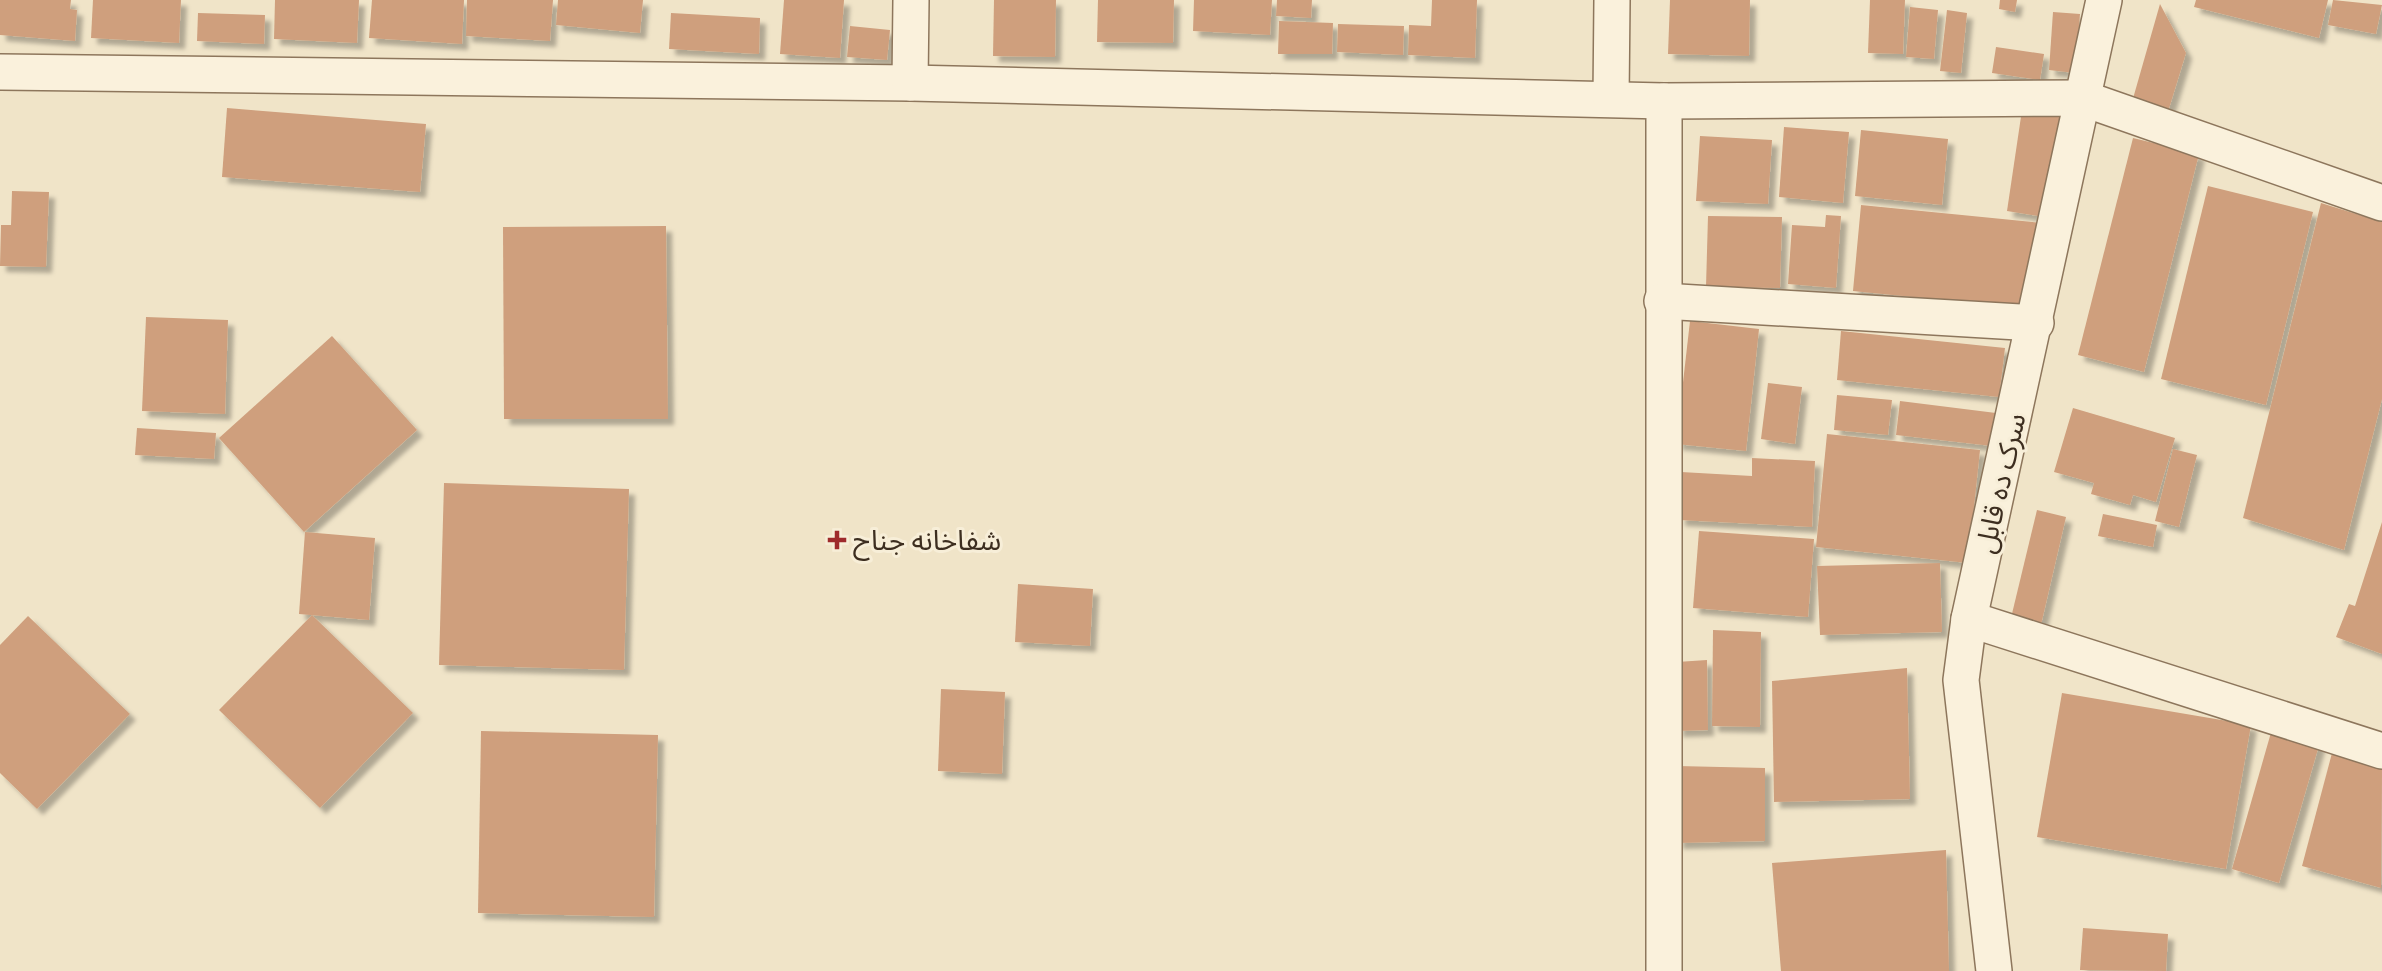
<svg xmlns="http://www.w3.org/2000/svg" width="2382" height="971" font-family="'Zilla Slab','Noto Sans Arabic',serif">
<style>
.building{fill:#cf9f7d;filter:url(#shadow)}
.lines{fill:none;stroke-linecap:round;stroke-linejoin:round}
.street-casing{stroke:#8d765c;stroke-width:38}
.street{stroke:#faf1dc;stroke-width:35}
.poi-dot{fill:#9e2a2b;stroke:#f7eed8;stroke-width:2.5}
.labels{text-anchor:middle;stroke-width:6;stroke-linejoin:round;paint-order:stroke}
.street-label{font-size:28px;fill:#3d2e20;stroke:#f7eed8}
.poi-label{font-size:28px;fill:#3d2e20;stroke:#f7eed8;text-anchor:start}
</style>
<defs>
<filter id="shadow"><feDropShadow dx="6" dy="6" stdDeviation="2" flood-color="#0004"/></filter>
</defs>
<rect width="100%" height="100%" fill="#f0e4c8"/>
<g class="building">
<polygon points="0,0 71,0 70,9 77,10 75,41 0,35"/>
<polygon points="93,0 181,0 179,43 91,38"/>
<polygon points="275,0 359,0 357,43 274,39"/>
<polygon points="372,0 464,0 462,44 369,38"/>
<polygon points="467,0 553,0 550,41 466,36"/>
<polygon points="558,0 643,0 640,33 556,25"/>
<polygon points="784,0 844,0 840,58 780,54"/>
<polygon points="994,0 1056,0 1055,57 993,56"/>
<polygon points="1098,0 1174,0 1173,43 1097,42"/>
<polygon points="1194,0 1272,0 1270,35 1193,31"/>
<polygon points="1277,0 1312,0 1311,18 1276,16"/>
<polygon points="1432,0 1477,0 1475,58 1408,55 1409,25 1431,26"/>
<polygon points="1670,0 1750,0 1749,56 1668,54"/>
<polygon points="1870,0 1905,0 1903,54 1868,53"/>
<polygon points="2000,0 2017,0 2015,12 1999,9"/>
<polygon points="2196,0 2328,0 2319,38 2194,7"/>
<polygon points="2333,0 2382,5 2376,34 2328,25"/>
<polygon points="2160,4 2186,53 2167,115 2132,102"/>
<polygon points="1910,7 1938,10 1934,59 1906,57"/>
<polygon points="1947,10 1967,13 1961,73 1940,71"/>
<polygon points="2053,12 2080,14 2075,73 2049,70"/>
<polygon points="198,13 265,15 264,44 197,41"/>
<polygon points="671,13 760,18 759,54 669,49"/>
<polygon points="1279,21 1333,23 1332,54 1278,54"/>
<polygon points="1338,24 1404,26 1403,55 1337,52"/>
<polygon points="850,26 890,30 887,60 847,57"/>
<polygon points="1996,47 2044,54 2040,80 1992,73"/>
<polygon points="227,108 426,124 420,192 222,177"/>
<polygon points="2022,110 2060,115 2045,217 2007,211"/>
<polygon points="1784,127 1849,132 1843,203 1779,197"/>
<polygon points="1861,130 1948,139 1942,205 1855,196"/>
<polygon points="1700,136 1772,140 1768,204 1696,201"/>
<polygon points="2133,138 2199,154 2144,372 2078,355"/>
<polygon points="2208,186 2313,212 2266,405 2161,379"/>
<polygon points="12,191 49,192 46,267 0,266 1,225 11,225"/>
<polygon points="2321,203 2382,222 2382,399 2344,550 2243,518"/>
<polygon points="1861,205 2042,223 2034,309 1853,291"/>
<polygon points="1826,215 1841,216 1836,288 1788,284 1792,225 1825,227"/>
<polygon points="1708,216 1782,217 1780,288 1706,287"/>
<polygon points="666,226 668,419 504,419 503,227"/>
<polygon points="146,317 228,320 225,414 142,411"/>
<polygon points="1690,321 1759,329 1746,451 1676,444"/>
<polygon points="1841,331 2005,348 1999,397 1837,380"/>
<polygon points="332,336 417,430 304,532 219,438"/>
<polygon points="1768,383 1802,387 1795,444 1761,439"/>
<polygon points="1837,395 1892,400 1888,435 1834,430"/>
<polygon points="1900,401 1996,413 1992,446 1896,435"/>
<polygon points="2073,408 2175,438 2156,502 2133,495 2130,505 2091,494 2094,483 2054,472"/>
<polygon points="137,428 216,433 214,459 135,455"/>
<polygon points="1827,434 1980,450 1968,563 1816,547"/>
<polygon points="2173,449 2197,455 2179,527 2155,521"/>
<polygon points="1752,458 1815,461 1812,527 1679,520 1681,472 1752,476"/>
<polygon points="444,483 629,489 624,670 439,665"/>
<polygon points="2037,510 2066,517 2040,629 2010,622"/>
<polygon points="2103,514 2157,525 2153,547 2098,536"/>
<polygon points="2382,522 2382,654 2336,637 2349,604 2355,606"/>
<polygon points="1699,531 1814,539 1808,617 1693,608"/>
<polygon points="305,532 375,538 369,620 299,614"/>
<polygon points="1940,563 1942,632 1820,635 1817,566"/>
<polygon points="1018,584 1093,589 1090,646 1015,642"/>
<polygon points="312,615 413,713 320,808 219,710"/>
<polygon points="28,616 130,714 37,809 0,773 0,645"/>
<polygon points="1713,630 1761,632 1760,727 1712,726"/>
<polygon points="1707,660 1708,730 1677,731 1677,662"/>
<polygon points="1907,668 1910,799 1774,802 1772,681"/>
<polygon points="941,689 1005,692 1002,774 938,771"/>
<polygon points="2062,693 2251,725 2226,869 2037,837"/>
<polygon points="2272,729 2320,742 2279,883 2232,869"/>
<polygon points="481,731 658,735 654,917 478,913"/>
<polygon points="2332,753 2382,767 2381,888 2302,866"/>
<polygon points="1677,766 1765,768 1765,841 1677,843"/>
<polygon points="1946,850 1949,971 1781,971 1772,863"/>
<polygon points="2083,928 2168,934 2166,971 2080,970"/>
</g>
<g class="lines">
<defs>
<g id="street">
<polyline points="0,72 910,83 1664,101 2082,98 2382,203"/>
<polyline points="910,83 911,0"/>
<polyline points="1611,99 1612,0"/>
<polyline points="1664,101 1664,971"/>
<polyline points="1662,301 2036,323"/>
<polyline points="1969,619 2382,751"/>
<polyline points="1994,971 1961,680 1969,619 2104,0"/>
</g>
</defs>
<use href="#street" class="street-casing"/>
<use href="#street" class="street"/>
</g>
<path class="poi-dot" d="M833.5 529.5h7v7h7v7h-7v7h-7v-7h-7v-7h7z"/>
<g class="labels">
<g class="street-label">
<text transform="translate(2000 483) rotate(-77)" y="10">سرک ده قابل</text>
</g>
<g class="poi-label">
<text x="853" y="550">شفاخانه جناح</text>
</g>
</g>
</svg>
